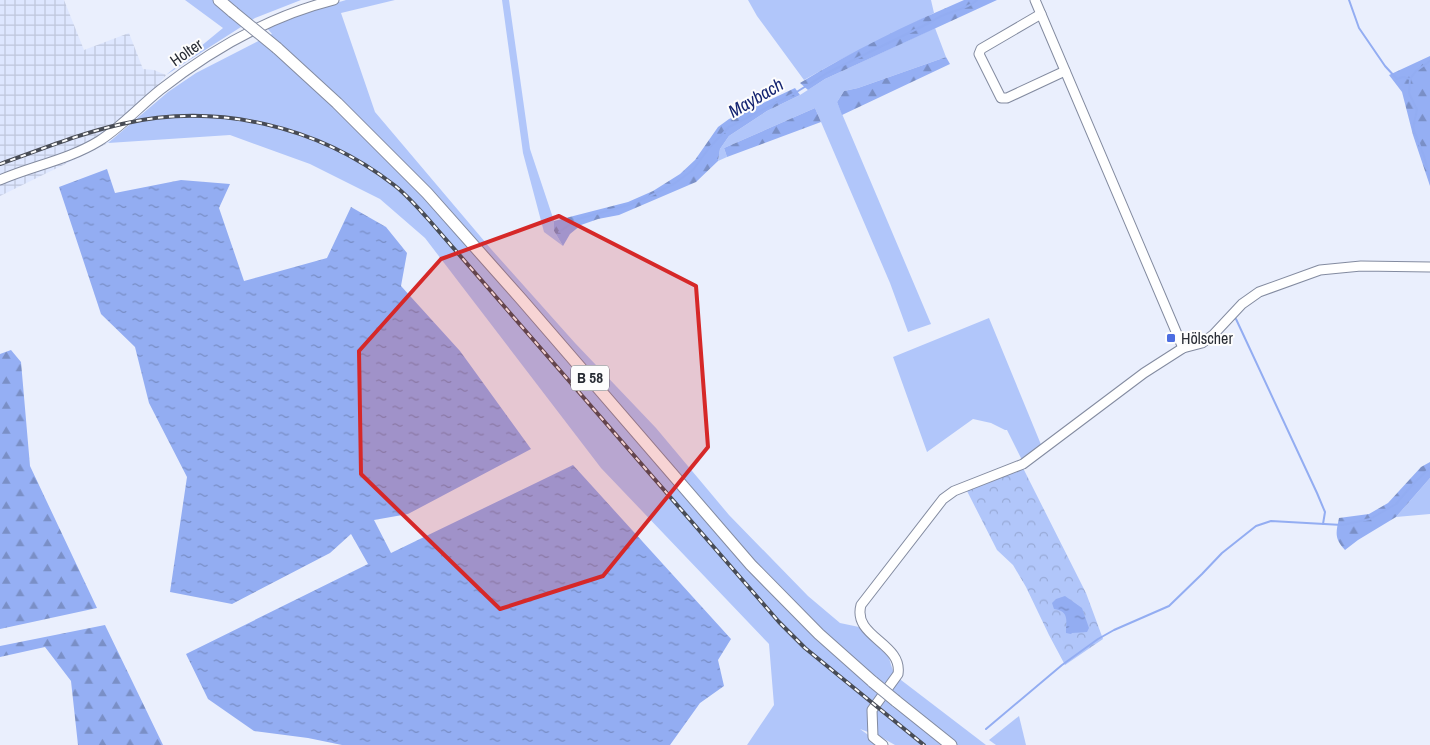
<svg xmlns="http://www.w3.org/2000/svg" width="1430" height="745" font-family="'Archivo Narrow',sans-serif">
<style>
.industrial{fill:url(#industrial-grid)}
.grass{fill:#b1c6fa}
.forest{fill:url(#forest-firs)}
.park{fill:url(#park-crowns)}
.water{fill:url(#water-ripples)}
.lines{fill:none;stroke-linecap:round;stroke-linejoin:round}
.stream{stroke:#93adf2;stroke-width:2}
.minor-casing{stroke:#838ba0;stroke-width:11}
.major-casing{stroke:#838ba0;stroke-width:13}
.minor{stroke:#fff;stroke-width:9}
.major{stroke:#fff;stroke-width:11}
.rail-casing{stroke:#484c55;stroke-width:4}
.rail{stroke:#fdfdfd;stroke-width:2;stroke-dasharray:5.5;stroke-linecap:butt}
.major-bridge-casing{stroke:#838ba0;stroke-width:13;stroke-linecap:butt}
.major-bridge{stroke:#fff;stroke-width:11}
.marked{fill:#d62828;fill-opacity:0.2;stroke:#d62828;stroke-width:4;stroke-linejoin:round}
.poi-dot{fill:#4c6de1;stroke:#fdfdfd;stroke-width:2}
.labels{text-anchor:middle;stroke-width:4;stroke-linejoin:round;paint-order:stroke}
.shield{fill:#fdfdfd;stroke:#686b70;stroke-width:1}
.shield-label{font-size:15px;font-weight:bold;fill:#282c34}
.street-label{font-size:16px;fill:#282c34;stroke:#fdfdfd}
.poi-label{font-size:16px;fill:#282c34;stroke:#fdfdfd;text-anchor:start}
.water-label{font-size:18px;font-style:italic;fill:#142471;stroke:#fdfdfd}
</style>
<defs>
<pattern id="industrial-grid" width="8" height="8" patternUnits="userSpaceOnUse" patternTransform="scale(1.25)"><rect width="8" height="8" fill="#dee7ff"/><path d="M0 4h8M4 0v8" fill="none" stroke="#bec6db"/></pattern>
<pattern id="forest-firs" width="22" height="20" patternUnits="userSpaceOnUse" patternTransform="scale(1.25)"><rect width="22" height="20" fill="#95aff4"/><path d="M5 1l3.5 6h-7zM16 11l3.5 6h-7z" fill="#7a8fc6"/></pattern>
<pattern id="park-crowns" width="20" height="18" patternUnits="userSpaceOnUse" patternTransform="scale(1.25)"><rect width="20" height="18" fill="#b1c6fa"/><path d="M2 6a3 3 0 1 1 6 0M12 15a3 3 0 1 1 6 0" fill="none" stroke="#98aad7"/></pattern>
<pattern id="water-ripples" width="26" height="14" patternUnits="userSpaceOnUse" patternTransform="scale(1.25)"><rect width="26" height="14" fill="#93adf2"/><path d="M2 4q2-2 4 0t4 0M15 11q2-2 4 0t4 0" fill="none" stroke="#788dc5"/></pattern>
</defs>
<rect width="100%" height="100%" fill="#eaeffd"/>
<polygon class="industrial" points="0,0 64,0 84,50 129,33 143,69 154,70 166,75 108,143 0,196"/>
<g class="grass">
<polygon points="185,0 301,0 255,18 166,75 223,28"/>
<polygon points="346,0 395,0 341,13 375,112 491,249 575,343 656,428 729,515 808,596 840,623 859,627 888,655 893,671 901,680 986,745 895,745 879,736 860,729 882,745 747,745 774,705 769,644 601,468 425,238 380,199 310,164 230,135 108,143 168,92 196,73 272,34 267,28 306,12"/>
<polygon points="502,0 509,0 530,149 554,221 554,231 563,246 544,232 523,153"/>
<polygon points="748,0 931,0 934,13 836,62 804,80 757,16"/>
<polygon points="935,28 946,57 858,88 844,91 837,102 931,324 908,332 890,283 815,108 724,148 727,157 718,161 720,149 729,136 767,111 800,95 825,79"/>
<polygon points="989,318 1042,447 1022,460 1007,430 1005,430 991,423 973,419 927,452 893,357"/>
<polygon points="1430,478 1430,514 1396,517"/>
<polygon points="1019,716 1026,745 996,745 989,740"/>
</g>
<g class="forest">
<path d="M964 0H997L825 79 808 90 800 83C852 51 908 24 964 0Z"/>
<polygon points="1430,56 1430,186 1413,135 1402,92 1389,75"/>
<polygon points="946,57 950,64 842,115 837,102 844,91 858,88"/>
<polygon points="795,88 800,95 767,111 729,136 720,149 718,161 696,182 619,215 598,219 581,225 570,234 563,246 554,231 554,221 628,202 653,191 680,174 695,160 718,127 729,119"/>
<polygon points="815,108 821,122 727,157 724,148"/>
<polygon points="11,350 21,362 30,466 97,608 0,629 0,354"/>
<path d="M1430 462V478L1396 517 1358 540 1345 550C1334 538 1336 533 1339 518L1369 514 1388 503 1421 467Z"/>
<polygon points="105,625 163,745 78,745 71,681 45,647 0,657 0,646"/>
</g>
<polygon class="park" points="1023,468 1086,593 1103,639 1065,665 1049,635 1026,587 1013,565 997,550 967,491"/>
<g class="water">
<polygon points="107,169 115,193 181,180 230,184 219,208 244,281 327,258 351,207 386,227 407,253 401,286 460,351 531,449 408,514 374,520 391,553 573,465 731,639 718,660 724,686 700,703 670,745 342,745 308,738 254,731 208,699 186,654 368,564 351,534 330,553 232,604 170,592 187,477 149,403 135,347 101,314 59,187"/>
<path d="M1065 596 1082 608 1089 628 1087 632 1072 633 1071 634 1066 633C1066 622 1070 611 1054 609L1052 603 1056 599Z"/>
</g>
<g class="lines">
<g class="stream">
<polyline points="1349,0 1359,28 1385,66 1397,79 1403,77 1410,79 1409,93 1417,110 1413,128 1424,156 1430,179"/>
<polyline points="1410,79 1416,71 1430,61"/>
<path d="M559 232 578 219 632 204 654 194 675 183 693 170 709 148 729 127 795 93 827 73 931 22C945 11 966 11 977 0"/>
<polyline points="1236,319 1317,493 1325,512 1323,524"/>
<polyline points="986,729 1062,665 1098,639 1114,630 1169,606 1202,574 1222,553 1256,526 1271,521 1342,525 1370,519 1396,504 1413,484 1430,468"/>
</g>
<defs>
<g id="minor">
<polyline points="1035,0 1183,348"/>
<polyline points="1041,14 981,49 979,54 1001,98 1007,98 1065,71"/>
<path d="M0 180C32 166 68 160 99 141 121 127 139 107 160 90 211 50 270 16 334 0"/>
<path d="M883 745 873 737 872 710 898 674C903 643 852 637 861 605L943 499 954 491 1023 464 1144 373 1183 348 1202 343 1213 335 1242 304 1259 292 1320 270 1361 266 1430 267"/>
</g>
<g id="major">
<polyline points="219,0 233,12"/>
<polyline points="277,48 337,103 427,193 522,300 751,565 819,634 873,682"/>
<polyline points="896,701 951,745"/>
</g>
</defs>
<use href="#minor" class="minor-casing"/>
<use href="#major" class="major-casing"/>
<use href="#minor" class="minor"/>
<use href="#major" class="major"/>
<defs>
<path id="rail" d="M0 164C40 150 81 133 122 124 217 102 318 126 394 185 407 195 418 208 429 220L779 622 805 648 924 745"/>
</defs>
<use href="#rail" class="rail-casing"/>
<use href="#rail" class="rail"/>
<defs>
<g id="major-bridge">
<polyline points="233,12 277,48"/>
<polyline points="873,682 896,701"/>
</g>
</defs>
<use href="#major-bridge" class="major-bridge-casing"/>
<use href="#major-bridge" class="major-bridge"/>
</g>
<path class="marked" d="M559 216 696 286 708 447 603 576 500 609 361 474 359 351 441 259Z"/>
<rect class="poi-dot" x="1166" y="333" width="10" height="10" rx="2.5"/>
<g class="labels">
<rect class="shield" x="571" y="365.5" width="38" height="25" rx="4"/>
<g class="shield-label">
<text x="590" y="383">B 58</text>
</g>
<g class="street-label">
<text transform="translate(186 52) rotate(-35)" y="6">Holter</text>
</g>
<g class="poi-label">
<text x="1181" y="344">Hölscher</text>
</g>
<g class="water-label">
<text transform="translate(756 98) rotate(-30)" y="6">Maybach</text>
</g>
</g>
</svg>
